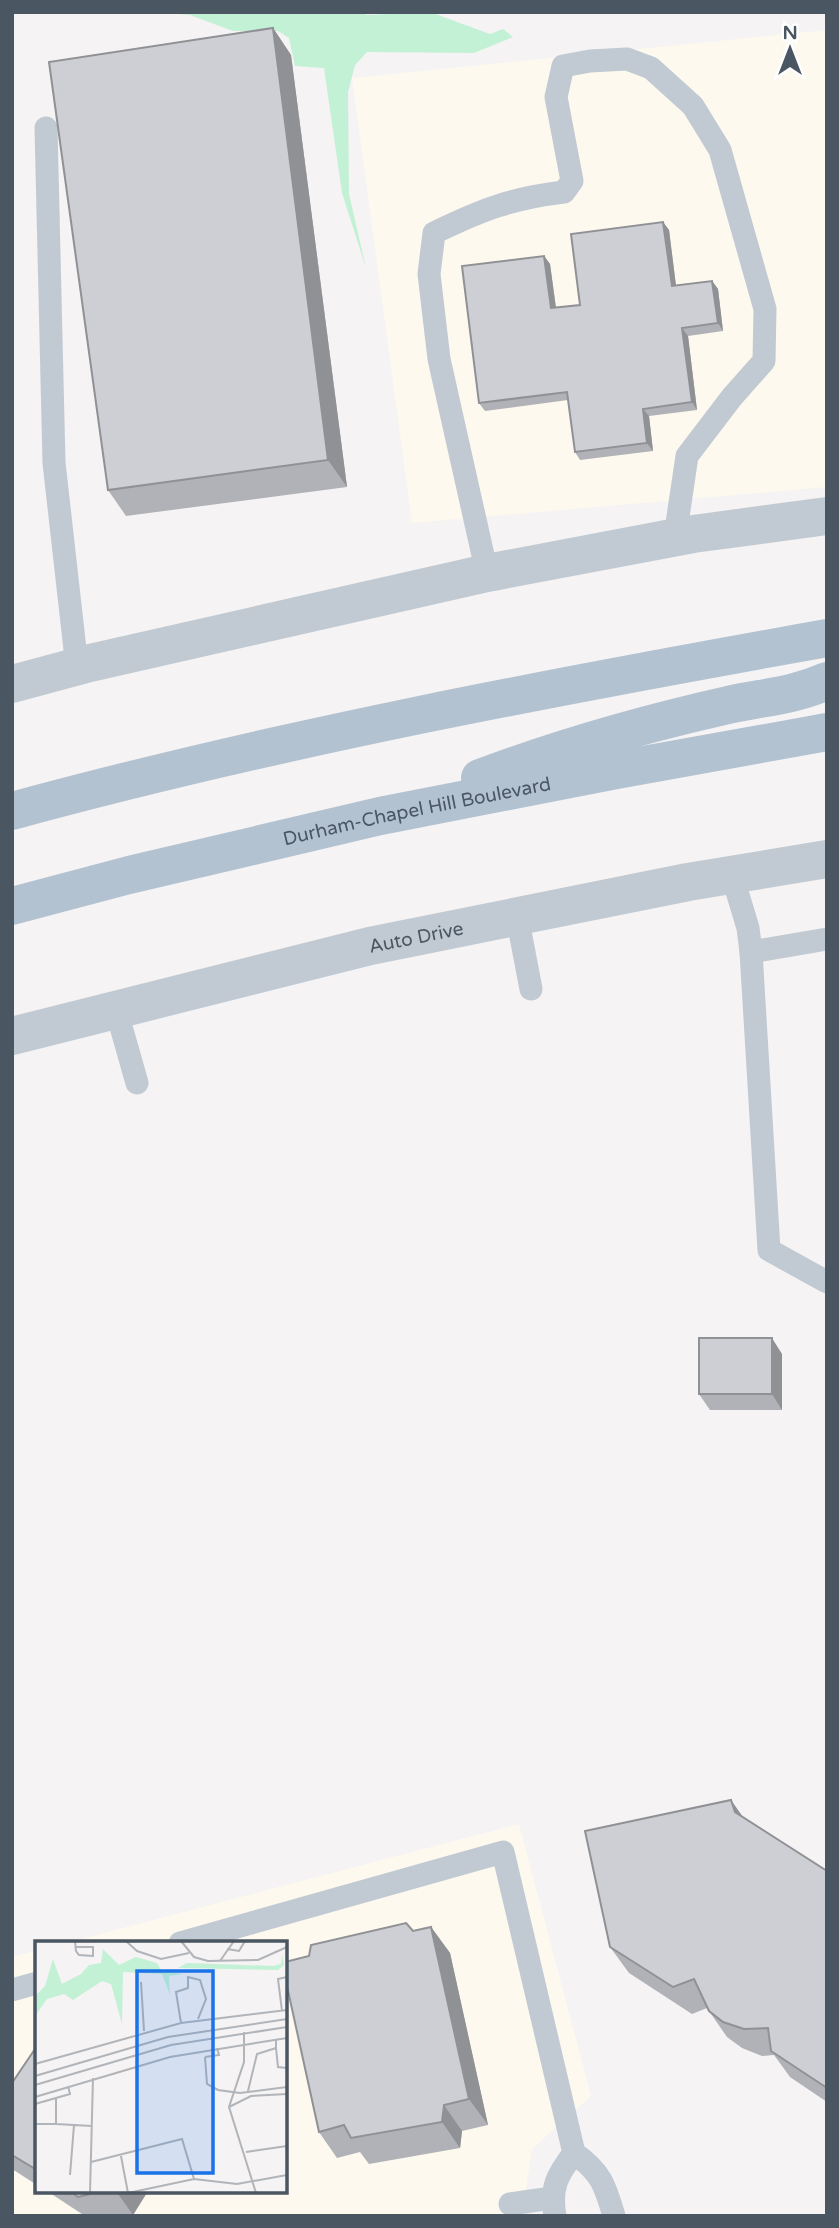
<svg xmlns="http://www.w3.org/2000/svg" width="839" height="2228" font-family="'Varela Round',sans-serif">
<style>
.commercial{fill:#fdf9ef}
.green{fill:#c3f1d5}
.lines{fill:none;stroke-linecap:round;stroke-linejoin:round}
.service{stroke:#c1cad2;stroke-width:23}
.minor{stroke:#c1cad2;stroke-width:38}
.primary{stroke:#b3c2d1;stroke-width:38}
.wall{fill:#b0b2b7}
.shaded-wall{fill:#909195}
.building{fill:#cdcfd5;stroke:#909195;stroke-width:2}
.labels{text-anchor:middle;stroke-width:5;stroke-linejoin:round;paint-order:stroke}
.street-label{font-size:19px;fill:#4a5661;stroke:#fff}
.inset-road{fill:none;stroke:#b1b4b9;stroke-width:2}
.view{fill:#1a73e8;fill-opacity:0.15;stroke:#1a73e8;stroke-width:3.5}
.inset-edge{fill:none;stroke:#4a5661;stroke-width:3.5}
</style>
<rect width="100%" height="100%" fill="#f5f3f3"/>
<g class="commercial">
<polygon points="827,30 827,487 412,523 352,78"/>
<polygon points="519,1824 591,2096 532,2149 522,2216 12,2216 12,1957 37,1950 37,2191 285,2191 285,1943 66,1943"/>
</g>
<polygon class="green" points="154,12 361,12 367,15 430,12 490,34 503,29 513,37 474,53 367,52 355,65 348,92 349,194 366,268 342,193 324,68 295,66 289,38 278,31 233,31 190,15"/>
<g class="lines">
<g class="service">
<polyline points="46,128 54,463 77,667"/>
<path d="M487 573 439 359 429 274 434 233C481 210 512 198 564 192L572 181 556 97 563 66 590 61 627 59 651 68 693 106 720 150 765 309 764 361 732 397 687 456 675 537"/>
<polyline points="732,875 748,928 751,952 827,939"/>
<polyline points="517,916 531,989"/>
<polyline points="751,952 769,1250 827,1282"/>
<polyline points="116,1009 137,1083"/>
<path d="M180 1943 503 1852 574 2153C601 2172 605 2185 614 2216"/>
<polyline points="12,1990 37,1983"/>
<polyline points="510,2204 552,2198"/>
<path d="M555 2216C550 2188 557 2175 574 2153"/>
</g>
<g class="minor">
<polyline points="12,684 90,663 487,573 693,534 827,516"/>
<path id="s1" d="M12 1036 370 946 688 882 827 859"/>
</g>
<g class="primary">
<path d="M480 778C560 748 644 724 728 705 764 697 793 696 827 681"/>
<path d="M12 811C280 738 553 687 827 638"/>
<path id="s2" d="M12 906 129 875 380 816 616 770 827 732"/>
</g>
</g>
<g class="wall">
<polygon points="273,28 291,55 347,487 126,516 108,490"/>
<polygon points="663,222 669,230 676,286 712,281 718,289 723,331 688,336 697,410 649,416 653,451 580,460 575,452 568,400 485,411 479,403 544,256 550,264 556,308 580,305"/>
<polygon points="782,1354 782,1410 710,1410 699,1394"/>
<polygon points="743,1818 827,1871 827,2102 790,2077 774,2055 762,2056 742,2048 727,2037 707,2008 692,2014 629,1973 610,1947"/>
<polygon points="431,1927 450,1953 488,2125 462,2131 460,2148 369,2164 360,2152 337,2158 319,2132 309,1956"/>
<polygon points="37,2046 37,2185 12,2169 12,2083"/>
<polygon points="47,2191 148,2191 133,2215 129,2216 85,2216"/>
</g>
<g class="shaded-wall">
<polygon points="273,28 291,55 347,487 328,460"/>
<polygon points="663,222 669,230 677,294 672,286"/>
<polygon points="544,256 550,264 557,316 551,308"/>
<polygon points="712,281 718,289 723,331 718,323"/>
<polygon points="682,328 688,336 697,410 692,402"/>
<polygon points="643,409 649,416 653,451 647,443"/>
<polygon points="772,1338 782,1354 782,1410 772,1394"/>
<polygon points="731,1800 750,1827 735,1812"/>
<polygon points="431,1927 450,1953 488,2125 469,2099"/>
<polygon points="444,2105 462,2131 460,2148 442,2122"/>
<polygon points="116,2191 148,2191 133,2215"/>
</g>
<g class="building">
<polygon points="273,28 328,460 108,490 49,62"/>
<polygon points="663,222 672,286 712,281 718,323 682,328 692,402 643,409 647,443 575,452 567,392 479,403 462,266 544,256 551,308 580,305 571,234"/>
<rect x="699" y="1338" width="73" height="56"/>
<polygon points="731,1800 735,1812 827,1871 827,2088 771,2051 768,2028 744,2029 723,2022 709,2011 694,1979 673,1987 610,1947 585,1831"/>
<polygon points="406,1923 413,1931 431,1927 469,2099 444,2105 442,2122 351,2138 344,2125 319,2132 285,1977 285,1962 309,1956 311,1945"/>
<polygon points="37,2046 37,2170 12,2155 12,2083"/>
<polygon points="70,2191 103,2191 78,2197"/>
</g>
<g class="labels">
<g class="street-label">
<text dy="7" stroke="none"><textPath href="#s2" startOffset="416">Durham-Chapel Hill Boulevard</textPath></text>
<text dy="7" stroke="none"><textPath href="#s1" startOffset="416">Auto Drive</textPath></text>
</g>
</g>
<g transform="translate(35 1941)">
<rect width="252" height="252" fill="#f5f3f3"/>
<path d="M68 8 84 24 101 16 122 22 126 29 148 33 134 35 135 54 127 33 88 31 87 83 76 43 67 40 38 59 29 53 12 58 0 75V55L10 45 18 18 27 43 46 33 54 24 66 22ZM247 14 249 24 243 29 143 27 152 22 238 25 246 23Z" fill="#c3f1d5"/>
<path class="inset-road" d="M40 0 41 10 44 14 58 15V6H41M91 0 102 10 126 18 154 12M146 0 159 16 173 20 223 19 252 6M192 8 204 10 210 0M185 20 199 0M106 41 109 90M247 70 243 38 252 36M146 82 141 51 153 47V36L165 39 171 58 163 78M209 91V121L194 166 221 252M241 107 243 126 252 127M170 116 172 143 183 149 205 152 252 146M170 116 184 114 182 107M0 123 146 82 252 69M0 135 133 96 252 78M0 144 136 104 252 86M213 150 222 113 241 107V98M0 156 135 116 252 97M0 163 35 153 33 145M194 166 216 155 252 153M0 183H21V157M21 183 57 185M211 211 252 205M86 215 93 252M56 221 147 198 159 238M35 234 39 184M55 252 58 137M93 252 159 238 202 243 252 234"/>
<path class="view" d="M102 30H178V232H102Z"/>
<rect width="252" height="252" class="inset-edge"/>
</g>
<rect width="839" height="2228" fill="none" stroke="#4a5661" stroke-width="28"/>
<g transform="translate(790 49)" stroke="#ffffff" stroke-width="5" paint-order="stroke">
<path d="M0-5L12 26L0 18L-12 26Z" fill="#4a5661"/>
<text y="-10" font-size="19" font-weight="bold" text-anchor="middle" fill="#4a5661">N</text>
</g>
</svg>
